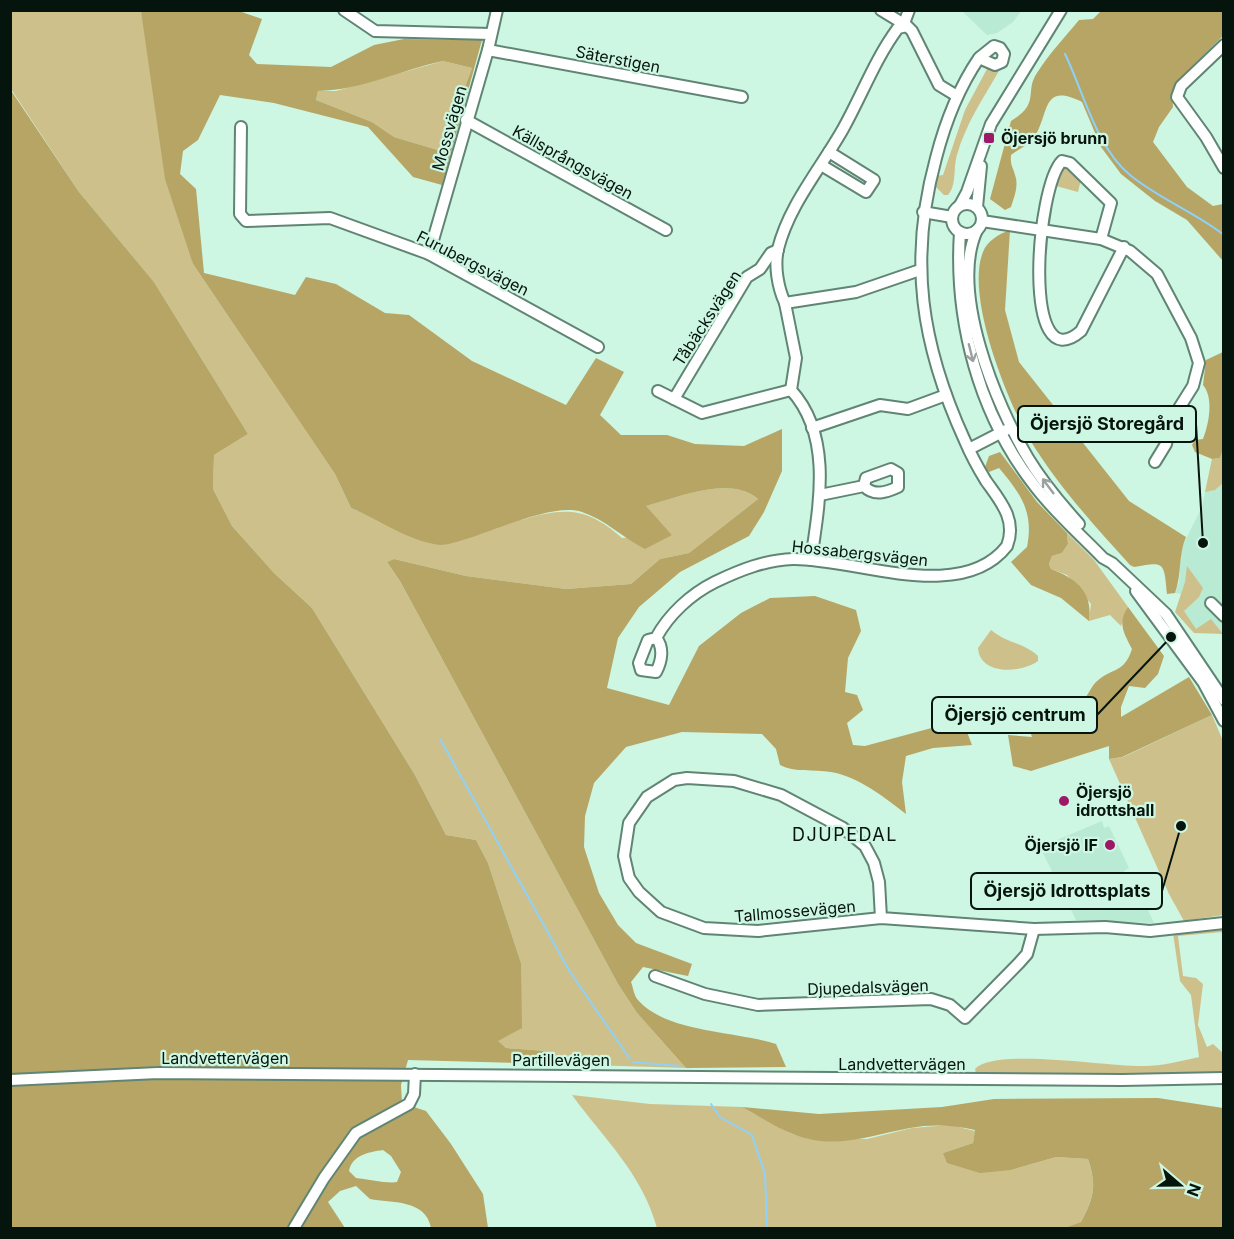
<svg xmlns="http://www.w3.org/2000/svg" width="1234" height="1239" font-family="Inter,sans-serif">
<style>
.built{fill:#b9ead3}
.green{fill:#cec08b}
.forest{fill:#b6a564;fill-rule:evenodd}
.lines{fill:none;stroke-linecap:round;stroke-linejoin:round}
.stream{stroke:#8ed1f9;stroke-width:2}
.minor-casing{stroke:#608574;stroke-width:14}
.minor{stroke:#fff;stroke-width:10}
.oneway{stroke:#9ba19f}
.poi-dot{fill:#9e1868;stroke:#cdf6e3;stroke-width:2}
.labels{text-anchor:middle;stroke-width:4.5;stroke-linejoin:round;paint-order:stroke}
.street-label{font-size:16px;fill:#06140e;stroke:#cdf6e3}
.poi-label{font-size:16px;font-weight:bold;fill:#06140e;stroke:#cdf6e3;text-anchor:start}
.neighbourhood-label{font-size:18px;letter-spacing:1.5px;fill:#06140e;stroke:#cdf6e3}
.leader{fill:none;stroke:#06140e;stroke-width:2}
.callout-dot{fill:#06140e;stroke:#cdf6e3;stroke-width:2}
.callout{fill:#cdf6e3;stroke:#06140e;stroke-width:2}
.callout-label{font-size:18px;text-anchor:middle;font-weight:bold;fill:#06140e}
</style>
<rect width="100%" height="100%" fill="#cdf6e3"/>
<g class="built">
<polygon points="965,10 1021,11 1013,22 997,33 987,35 963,12"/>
<polygon points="1223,449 1223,633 1191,630 1181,618 1181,594 1175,593 1179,583 1181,549 1202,507 1212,459 1220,458"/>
<polygon points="1102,821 1104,828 1109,826 1129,868 1124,871 1127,877 1132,876 1154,923 1076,920 1042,851 1057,840"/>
</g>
<g class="green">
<path d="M10 11H141L193 264 335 474 351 508 358 511 521 520C565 507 587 507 622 538L672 535 645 506C677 498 730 475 758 499L689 553 660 559 631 584 566 589 466 576 394 559 387 562 400 581 618 984 637 1013 686 1068 555 1064 546 1051 506 1048 497 1041 521 963 488 863 476 840 446 835 415 775 312 608 274 573 232 526 213 489 214 455 248 434 154 282 79 192 11 89Z"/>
<polygon points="443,61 472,68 441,151 394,137 372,122 316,100 318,91 336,91"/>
<path d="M988 67 999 71C984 97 965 125 957 155 953 168 957 185 948 195H944L935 186 936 176 943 175 965 110Z"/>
<polygon points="1063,167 1071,168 1081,179 1078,192 1056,186"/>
<polygon points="1223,449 1223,483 1215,490 1205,492 1212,459 1220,458"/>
<polygon points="1067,533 1094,560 1128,607 1121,626 1110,615 1089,621 1091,604 1067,575 1051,569 1049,564 1052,556 1062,553 1068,544"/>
<polygon points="1187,566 1203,588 1199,597 1184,611 1196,629 1211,619 1223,634 1194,633 1175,612 1185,582"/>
<path d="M991 630C1006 643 1022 642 1038 656V661C1022 673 980 676 978 648Z"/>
<polygon points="1212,715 1223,741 1223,915 1184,921 1169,894 1109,759 1123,757"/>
<path d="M1223 927V932L1178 936 1183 976 1196 978 1203 984 1198 1025 1207 1047 1213 1044 1223 1053V1074L1077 1076 976 1073 975 1069C994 1047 1111 1067 1144 1066 1162 1066 1182 1061 1199 1057L1191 995 1180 981 1173 933Z"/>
<path d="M572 1095 650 1104 742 1107 792 1134 810 1139H867L912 1128 950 1125 975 1131 973 1143 943 1153 1011 1170 1056 1157 1088 1159C1097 1187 1094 1196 1081 1222L1064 1228H657C642 1173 604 1139 572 1095Z"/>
</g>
<g class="forest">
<path d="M239 11 262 19 249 55 257 64 331 67 374 45 404 39 482 40 442 185 413 177 368 127 274 103 220 95 198 140 183 151 180 174 196 189 204 273 295 295 306 277 336 284 385 313 409 315 472 361 566 405 596 358 624 372 600 415 621 435H667L695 444 744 446 782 429V471L764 512 749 536 680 572 639 607 618 638 607 688 669 705 699 646 741 613 770 598 815 596 856 610 861 631 848 658 845 692 857 695 863 710 847 723 853 745 865 746 939 726 967 732 972 745 933 748 906 756 902 782 906 814C884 797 859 777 831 772 813 769 795 773 780 765L776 749 762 734 682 732 626 747 594 783 585 816 584 847 599 893 618 925 636 943 692 964 688 976 643 967 631 982C633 987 634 996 638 1000 667 1033 736 1031 776 1044L786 1067 686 1068 637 1013 618 984 400 581 387 562 394 559 466 576 566 589 631 584 660 559 689 553 758 499C730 475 677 498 646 506L672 535 645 549C623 538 606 520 582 512 554 502 492 532 463 540 456 542 447 545 440 545 408 541 380 520 351 508L335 474 193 264 165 179 141 11ZM443 61 472 68 441 151 394 137 372 122 316 100 318 91C362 90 401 70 443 61Z"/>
<path d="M1101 11H1223V36L1180 78 1172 91 1173 107 1159 127 1153 142 1187 187 1213 206 1223 204V261L1187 220 1155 201 1121 174 1101 147 1082 102C1041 82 1050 113 1034 138 1028 146 1018 149 1011 155 1010 165 1013 167 1015 175 1019 186 1014 197 1011 207L1005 210 990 199 1011 121C1041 103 1024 92 1037 73 1049 54 1065 37 1079 20L1093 19Z"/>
<path d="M10 89 79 192 154 282 248 434 214 455 213 489 232 526 274 573 312 608 415 775 446 835 476 840 488 863 521 963 522 1028 498 1041 506 1048 546 1051 555 1064 408 1060 401 1085 402 1103 426 1111 451 1144 483 1194 488 1228H431C426 1199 391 1203 370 1199L356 1186 340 1191 328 1202 345 1228H11ZM383 1150 391 1156 401 1172 397 1182C389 1184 366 1179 356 1178L349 1171C352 1155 369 1152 383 1150Z"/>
<path d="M1010 230 1005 310 1019 362 1129 501 1186 537C1178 555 1182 574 1175 593L1167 594C1164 562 1165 561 1134 567L1130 565C1094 525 1058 486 1030 440 1007 401 965 295 983 252 987 241 999 234 1010 230Z"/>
<path d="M1223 352V449L1220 458 1212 459 1195 452 1192 445 1195 440 1203 439C1209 424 1214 398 1203 385L1206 360Z"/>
<path d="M1000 452 1037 502 1067 533 1068 544 1062 553 1052 556 1049 564 1051 569C1077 579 1093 592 1089 621L1061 598 1031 585 1011 562 1027 547C1034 512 1021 494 999 468L989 472 985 467 989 456Z"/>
<path d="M1128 607 1164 656 1158 674 1145 688 1129 686 1121 707V717L1189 677 1212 715 1122 757 1109 759V746L1031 771 1013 766 1008 735 1032 737 1029 728 1031 721C1047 716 1070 713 1083 701 1088 695 1091 687 1096 682 1112 667 1124 674 1132 649 1124 633 1117 623 1128 607Z"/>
<path d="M1158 1098 1223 1108V1228H1064L1081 1222C1094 1197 1097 1186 1088 1159L1056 1157 1011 1170 980 1173 947 1163 943 1153 973 1143 975 1130C953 1125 932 1124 910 1128 877 1134 843 1147 809 1139 785 1134 763 1118 742 1107L819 1114 942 1107 994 1099Z"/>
</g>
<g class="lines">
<g class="stream">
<path d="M1065 54C1084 93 1096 147 1130 175 1159 199 1195 212 1224 235"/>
<polyline points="440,739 570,972 630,1059"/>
<polyline points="633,1062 679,1066"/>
<polyline points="711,1104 720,1117 752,1135 765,1174 767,1228"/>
</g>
<defs>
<g id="minor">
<polyline points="344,10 375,31 491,34"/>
<polyline points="881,10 899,21 901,26"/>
<polyline points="903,26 909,10"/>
<polyline points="1224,45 1181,86 1177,97 1206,137 1224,168"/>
<polyline points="488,50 742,97"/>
<polyline points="466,120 666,230"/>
<polyline points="241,127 240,214 246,221 330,218 429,254 598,347"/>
<polyline points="821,165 866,192 874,180 829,152"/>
<circle cx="967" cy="219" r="15"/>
<polyline points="960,205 967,192 991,124 1061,10"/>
<polyline points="977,207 981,166"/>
<polyline points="923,212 952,217"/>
<polyline points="982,221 1101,239 1130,251 1157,274 1191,338 1199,363 1193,386 1171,421 1166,444 1155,462"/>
<path d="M977 230C949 291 996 405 1028 458 1042 481 1061 504 1079 524"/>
<path d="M960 232C954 321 979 414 1034 485 1054 512 1080 534 1103 558L1112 563 1166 614 1224 700"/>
<path d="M1101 239 1111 203 1070 163 1062 161C1036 187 1021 383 1081 331L1124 247"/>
<polyline points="778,250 771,253 760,269 747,277 674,399 702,413 791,390"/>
<polyline points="429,254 488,50 497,10"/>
<path d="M785 303C778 288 774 266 778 249 789 205 821 168 843 129 862 95 875 59 898 28L907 26 912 31 939 85 957 96"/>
<polyline points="658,391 674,399"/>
<polyline points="812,428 880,405 908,409 946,395"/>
<polyline points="969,449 1006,430"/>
<path d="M820 495 864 486C874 497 887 492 898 487V473L891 469 866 478 864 486"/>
<path d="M811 560C819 505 833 436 791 390L796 358 785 303 856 292 920 270"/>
<polyline points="1136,591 1203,682 1224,721"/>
<polyline points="1211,603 1224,616"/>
<path d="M656 638 648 640 639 663 641 670 656 672C662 661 664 647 656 638 669 614 691 594 715 582 740 570 765 560 793 559 854 558 961 605 1007 546 1017 520 1001 502 986 481 978 468 971 455 965 441 921 345 908 260 936 158 945 123 958 89 979 58L995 65 1002 62 1004 54 1000 48 994 46 979 58"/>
<polyline points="881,918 879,882 874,863 865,846 843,828 781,795 734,781 687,778 674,780 647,797 629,823 624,856 629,878 639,892 661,912 704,928 758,931 881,918 1034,929 1105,927 1150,931 1224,923"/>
<polyline points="655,976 705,994 758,1005 931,999 950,1005 965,1018 1019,963 1027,954 1034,929"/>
<polyline points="10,1080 158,1073 1122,1080 1224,1078"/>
<polyline points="294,1228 324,1178 356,1133 409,1104 414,1094 415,1074"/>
</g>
</defs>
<use href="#minor" class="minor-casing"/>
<use href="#minor" class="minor"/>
</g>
<defs><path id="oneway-shaft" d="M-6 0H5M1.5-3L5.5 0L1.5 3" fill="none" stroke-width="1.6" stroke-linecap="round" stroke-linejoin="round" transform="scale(1.5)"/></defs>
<g class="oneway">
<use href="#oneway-shaft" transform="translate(971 353) rotate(76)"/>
<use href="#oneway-shaft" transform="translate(1048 486) rotate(-127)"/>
</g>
<g class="poi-dot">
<rect x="983" y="132" width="12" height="12" rx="3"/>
<circle cx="1064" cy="801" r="6"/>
<circle cx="1110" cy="845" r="6"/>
</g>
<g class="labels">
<g class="street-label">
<text transform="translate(618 59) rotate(11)" y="6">Säterstigen</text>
<text transform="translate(449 128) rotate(-74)" y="6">Mossvägen</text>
<text transform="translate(573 162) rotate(29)" y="6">Källsprångsvägen</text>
<text transform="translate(473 263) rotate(27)" y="6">Furubergsvägen</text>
<text transform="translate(707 318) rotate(-57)" y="6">Tåbäcksvägen</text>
<text transform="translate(860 553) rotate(6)" y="6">Hossabergsvägen</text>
<text transform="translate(795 911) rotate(-5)" y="6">Tallmossevägen</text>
<text transform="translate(868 987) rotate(-2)" y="6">Djupedalsvägen</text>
<text x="225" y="1064">Landvettervägen</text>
<text x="561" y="1066">Partillevägen</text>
<text x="902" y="1070">Landvettervägen</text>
</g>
<g class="poi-label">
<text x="1001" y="144">Öjersjö brunn</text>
<text x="1076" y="798">Öjersjö<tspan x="1076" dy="18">idrottshall</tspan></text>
<text x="1098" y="851" text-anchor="end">Öjersjö IF</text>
</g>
<g class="neighbourhood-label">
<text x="845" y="841">DJUPEDAL</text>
</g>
</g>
<path class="leader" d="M1203 543L1196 424M1171 637L1097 715M1181 826L1162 891"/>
<g class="callout-dot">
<circle cx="1203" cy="543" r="6"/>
<circle cx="1171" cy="637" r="6"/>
<circle cx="1181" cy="826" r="6"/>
</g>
<g class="callout">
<rect x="1018" y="406" width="178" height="36" rx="6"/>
<rect x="932" y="697" width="165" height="36" rx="6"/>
<rect x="971" y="873" width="191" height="36" rx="6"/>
</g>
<g class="callout-label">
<text x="1107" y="430">Öjersjö Storegård</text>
<text x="1015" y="721">Öjersjö centrum</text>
<text x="1067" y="897">Öjersjö Idrottsplats</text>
</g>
<rect width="1234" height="1239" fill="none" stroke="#06140e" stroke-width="24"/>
<g transform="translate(1180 1185) rotate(110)" stroke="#cdf6e3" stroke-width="4.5" paint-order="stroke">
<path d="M0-4.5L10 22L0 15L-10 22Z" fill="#06140e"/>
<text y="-9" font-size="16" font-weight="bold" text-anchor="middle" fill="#06140e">N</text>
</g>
</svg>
